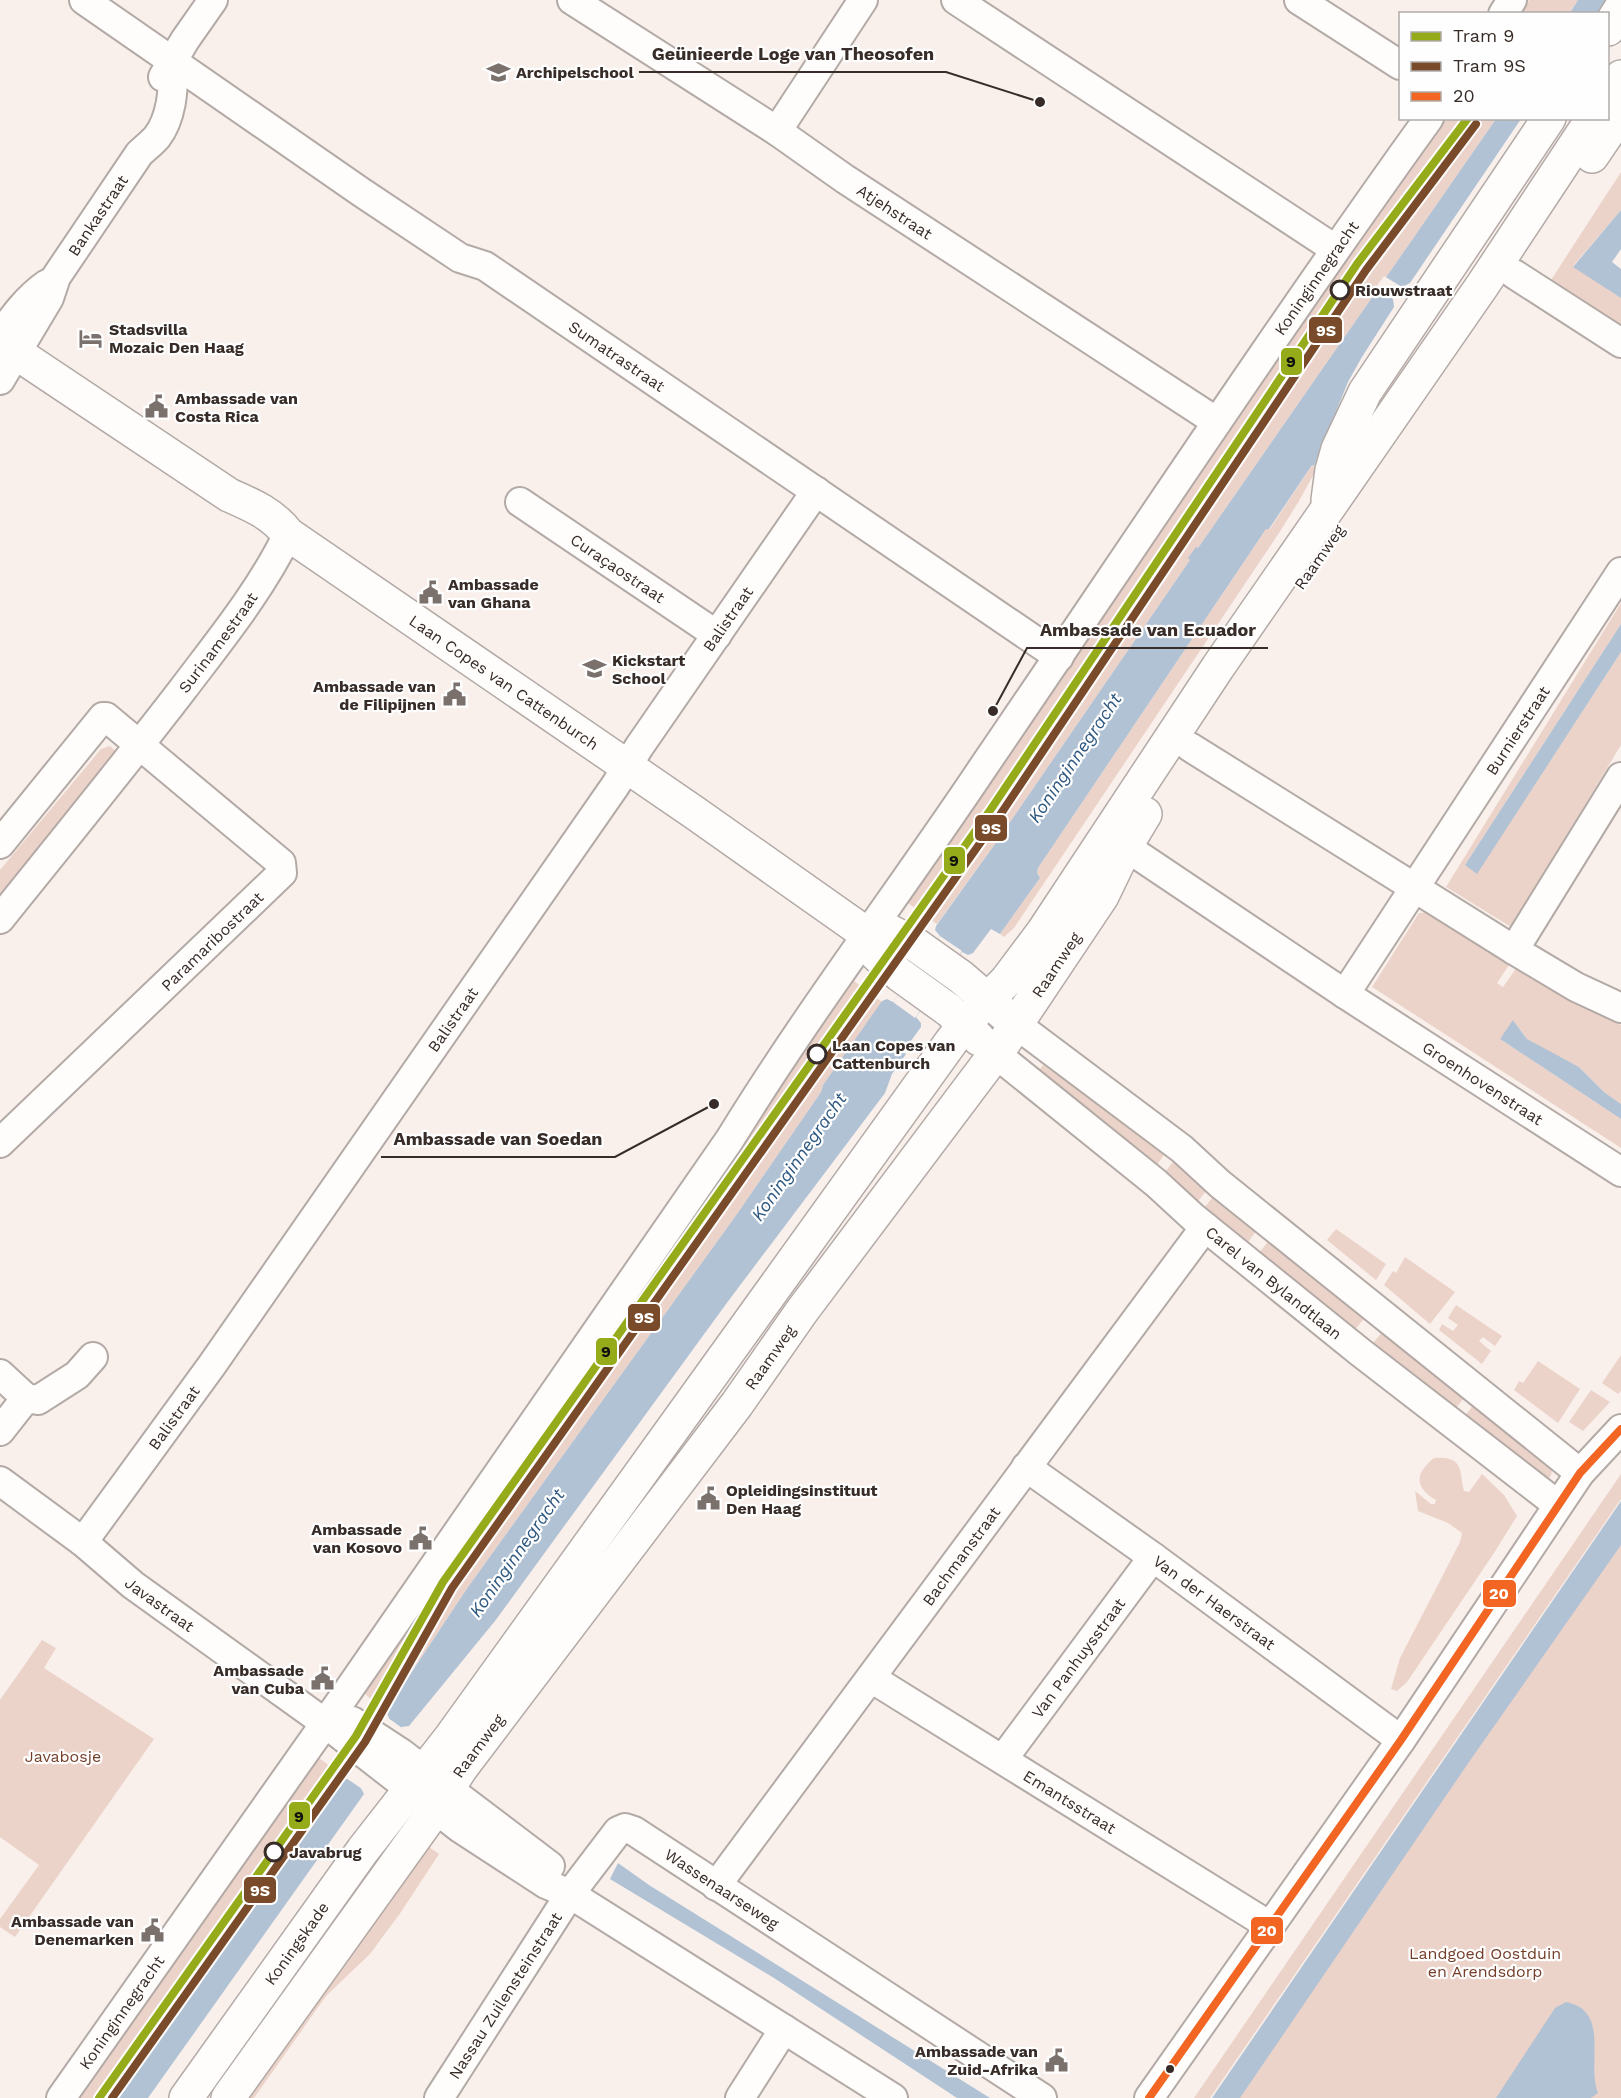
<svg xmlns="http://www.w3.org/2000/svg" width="1621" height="2098" font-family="'Work Sans',sans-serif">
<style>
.green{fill:#ecd3c9}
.water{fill:#b1c2d4}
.pier{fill:#f9f0ec}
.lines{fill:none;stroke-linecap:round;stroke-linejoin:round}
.minor-casing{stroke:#b3aaa6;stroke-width:32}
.major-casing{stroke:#b3aaa6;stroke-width:36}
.minor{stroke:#fefdfc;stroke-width:28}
.major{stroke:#fefdfc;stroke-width:33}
.bus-1-casing{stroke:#fefefe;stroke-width:12}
.bus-1{stroke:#f26522;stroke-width:8}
.tram-1-casing{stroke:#fefefe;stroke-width:12}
.tram-2-casing{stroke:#fefefe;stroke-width:12}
.tram-1{stroke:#95ab19;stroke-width:8}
.tram-2{stroke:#7a4b2a;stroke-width:8}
.stop-dot{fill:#fefefe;stroke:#372c27;stroke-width:3}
.bus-dot{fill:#372c27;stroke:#fefefe;stroke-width:2}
.labels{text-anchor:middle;stroke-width:4.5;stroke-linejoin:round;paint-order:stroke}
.poi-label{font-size:16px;font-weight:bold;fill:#372c27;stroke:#fefefe;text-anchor:start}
.street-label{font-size:16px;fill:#372c27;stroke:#fefefe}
.stop-label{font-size:16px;font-weight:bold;fill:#372c27;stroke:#fefefe;text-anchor:start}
.park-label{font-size:16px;fill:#733e28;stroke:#fefefe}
.water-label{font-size:18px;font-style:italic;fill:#2e5880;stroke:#fefefe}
.leader{fill:none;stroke:#372c27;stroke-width:2}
.callout-dot{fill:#372c27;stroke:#fefefe;stroke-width:2}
.callout-label{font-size:18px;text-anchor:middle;font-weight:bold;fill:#372c27;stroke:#fefefe;stroke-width:4.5;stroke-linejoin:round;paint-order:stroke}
.line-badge{stroke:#fefefe;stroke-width:2}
.badge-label{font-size:16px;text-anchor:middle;font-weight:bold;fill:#fff}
.pale-badge-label{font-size:16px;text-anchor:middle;font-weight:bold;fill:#111}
</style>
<rect width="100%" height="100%" fill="#f9f0ec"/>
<g class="green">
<polygon points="1529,0 1578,0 1569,13 1520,14"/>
<polygon points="1443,119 1496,119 1198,548 1196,548 1189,558 1190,560 995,844 937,924 929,919 989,833 982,829 922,914 908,903 1007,759 1230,427"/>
<polygon points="1621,172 1621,210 1573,266 1621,298 1621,325 1551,280"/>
<polygon points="1312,465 1317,468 1315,472 1299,501 1279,533 1014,928 1004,937 1000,934 1040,878 1037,873 1038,868 1266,529 1270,529"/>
<polygon points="1621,603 1621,624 1465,865 1477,873 1621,652 1621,745 1511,927 1446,887"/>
<polygon points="110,746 117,752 0,904 0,870 101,749"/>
<polygon points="1427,912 1511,962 1497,983 1503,987 1517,967 1572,1001 1621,1025 1621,1104 1604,1092 1579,1067 1535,1045 1527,1039 1514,1021 1500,1039 1621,1119 1621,1148 1372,987 1419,913"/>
<polygon points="854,981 882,1002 823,1085 821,1092 737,1214 468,1587 386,1711 379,1707 360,1689"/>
<polygon points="1043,1065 1166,1152 1152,1172 1035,1076"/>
<polygon points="1180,1160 1211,1185 1194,1206 1163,1175 1172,1163"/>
<polygon points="1218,1190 1261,1225 1244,1247 1201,1212"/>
<polygon points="1336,1229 1386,1264 1376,1280 1327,1240"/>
<polygon points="1273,1235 1370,1312 1351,1334 1256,1257"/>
<polygon points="1405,1257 1455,1292 1430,1324 1384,1285 1393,1271 1396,1273"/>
<polygon points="1456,1305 1502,1336 1495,1346 1483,1337 1479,1341 1491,1351 1482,1364 1439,1330 1442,1324 1453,1331 1458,1325 1448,1318"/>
<polygon points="1387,1326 1469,1391 1451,1415 1369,1348"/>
<polygon points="1621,1355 1621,1391 1618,1394 1602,1383"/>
<polygon points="1538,1361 1580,1389 1558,1423 1514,1390 1519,1381 1523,1383"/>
<polygon points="1591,1390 1610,1402 1583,1431 1569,1422"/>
<polygon points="1478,1399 1554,1460 1551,1476 1537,1484 1460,1422"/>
<path d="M1434 1458C1464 1456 1459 1470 1464 1491L1469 1492 1482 1474 1504 1495 1517 1516 1494 1553 1407 1682 1397 1691 1391 1689 1400 1658 1460 1542 1462 1533 1448 1523 1418 1511 1415 1491 1431 1504H1435L1436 1500C1415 1488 1414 1474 1434 1458Z"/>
<polygon points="1621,1474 1621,1499 1210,2098 1194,2098"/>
<polygon points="1621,1526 1621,2098 1227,2098"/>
<polygon points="42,1640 56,1648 44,1668 154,1739 15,1937 0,1927 0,1919 39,1865 0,1837 0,1700"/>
<polygon points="315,1755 339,1773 110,2098 76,2098"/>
<polygon points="429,1847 439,1854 401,1912 370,1954 326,1996 254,2098 241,2098"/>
</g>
<g class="water">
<polygon points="1578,0 1621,0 1608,14 1569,14"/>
<polygon points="1496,119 1552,119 1354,394 1318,456 1314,466 1312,465 1269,529 1266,529 1038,868 1037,873 1040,878 1000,934 991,929 973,953 968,955 962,952 916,1017 921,1023 921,1027 903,1052 906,1054 892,1074 885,1093 729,1300 495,1621 409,1726 402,1727 361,1788 364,1794 148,2098 112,2098 340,1778 348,1779 389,1718 386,1711 468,1587 737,1214 821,1092 823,1085 882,1001 887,999 893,1002 940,936 935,930 936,926 995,844 1190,560 1188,558 1196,547 1198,548"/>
<polygon points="1621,210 1621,249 1612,262 1621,269 1621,298 1573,267"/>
<polygon points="1621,624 1621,652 1477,874 1465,865"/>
<polygon points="1513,1020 1527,1039 1579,1067 1604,1092 1621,1104 1621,1119 1500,1039"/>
<polygon points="1621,1501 1621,1545 1469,1762 1240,2098 1212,2098"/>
<polygon points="618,1863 649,1885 990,2098 957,2098 774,1978 610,1879"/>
<path d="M1566 2002C1611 2011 1586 2062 1598 2093L1591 2098H1496L1555 2008Z"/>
</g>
<g class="pier">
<polygon points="1521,119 1533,119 1354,394 1318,456 1348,382 1362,357 1394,307 1393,299 1376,287 1384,276 1402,287 1410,283"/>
<polygon points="940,936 962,951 915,1018 893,1002"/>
<polygon points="384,1715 405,1730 365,1788 365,1791 343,1776 347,1775 385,1718"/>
</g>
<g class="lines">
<defs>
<g id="minor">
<path id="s1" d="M84 0 361 192 460 258 485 266 1059 657"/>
<path id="s2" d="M572 0 777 131 845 179 1217 422"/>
<polyline points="956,0 1335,249"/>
<polyline points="1299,0 1400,65"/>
<polyline points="1503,14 1512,0"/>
<polyline points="163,77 185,40 213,0"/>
<polyline points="777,131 863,0"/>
<polyline points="1514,274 1621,343"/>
<path d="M0 336C14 316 27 298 47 284"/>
<path id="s3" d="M0 380 49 298 56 277 139 154C145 148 152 143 157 137 173 116 173 87 174 61"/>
<path id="s4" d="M520 502 717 635"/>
<polyline points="1190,747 1514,950 1576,987 1621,1008"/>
<polyline points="0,844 103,717 106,717 281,863 282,873 0,1143"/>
<path id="s5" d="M1126 847 1345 994 1621 1172"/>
<path id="s6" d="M0 919C61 843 123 767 183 689 220 640 261 590 288 534"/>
<polyline points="1514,950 1621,777"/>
<path id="s7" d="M1345 994 1621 572"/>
<polyline points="1017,1025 1182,1149 1220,1184 1580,1473"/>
<path id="s8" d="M996 1054 1156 1183 1194 1218 1360 1352 1558 1505"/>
<polyline points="0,1374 26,1398"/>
<polyline points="0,1431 26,1398 38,1400 77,1375 93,1357"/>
<path id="s9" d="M1026 1467 1153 1557 1401 1740"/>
<path id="s10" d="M0 1481 83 1542 133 1585 325 1723 460 1828 546 1884 570 1894 893 2098"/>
<path id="s11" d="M83 1542 212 1365 615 786 639 747 816 491"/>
<path id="s12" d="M871 1678 1270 1926"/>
<polyline points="340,1722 352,1721 401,1753 550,1866"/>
<path id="s13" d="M1003 1759 1153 1557"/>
<path id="s14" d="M716 1886 1205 1227"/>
<path id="s15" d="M61 2098 345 1695 730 1139C808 1012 899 893 982 769 1130 552 1275 332 1429 118"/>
<path id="s16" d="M439 2098 570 1894 618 1831 625 1828 634 1831 1042 2098"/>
<polyline points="740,2098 784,2029"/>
<polyline points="1149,2098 1401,1740 1580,1473 1621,1429"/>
</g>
<g id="major">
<polyline points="1608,29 1621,8"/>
<polyline points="1608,97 1621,77"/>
<polyline points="1592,156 1621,113"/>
<path id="s17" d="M0 342 229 495C252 505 273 514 288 534L695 813 868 935 874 952 880 958 900 975 950 1011 979 1039"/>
<polyline points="1328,500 1332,470 1338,449 1365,392 1549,118"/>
<polyline points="868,935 889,931 916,945 961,977 1004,1014"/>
<path id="s18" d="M186 2098 363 1850 451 1737 951 1042 967 1021 1007 980 1043 932 1218 667 1482 286 1593 118"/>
<path id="s19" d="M228 2098 429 1818 461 1768 737 1404 802 1311 1005 1041 1102 896 1127 844 1145 814"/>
</g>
</defs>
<use href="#minor" class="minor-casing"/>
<use href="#major" class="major-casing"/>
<use href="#minor" class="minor"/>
<use href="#major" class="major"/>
<defs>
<polyline id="bus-1" points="1149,2098 1401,1740 1580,1473 1621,1429"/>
</defs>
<use href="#bus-1" class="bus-1-casing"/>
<use href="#bus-1" class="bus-1"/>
<defs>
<polyline id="tram-1" points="99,2098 356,1736 443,1582 991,809 1357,264 1468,118"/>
<polyline id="tram-2" points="112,2098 365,1742 452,1588 1000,815 1366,270 1476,124"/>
</defs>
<use href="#tram-1" class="tram-1-casing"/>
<use href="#tram-2" class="tram-2-casing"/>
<use href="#tram-1" class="tram-1"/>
<use href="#tram-2" class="tram-2"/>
</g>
<defs>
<symbol id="school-bare" viewBox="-9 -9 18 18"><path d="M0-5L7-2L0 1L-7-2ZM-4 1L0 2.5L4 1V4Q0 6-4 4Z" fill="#7b716c" stroke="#fefefe" stroke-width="2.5" paint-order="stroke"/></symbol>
<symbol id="hotel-bare" viewBox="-9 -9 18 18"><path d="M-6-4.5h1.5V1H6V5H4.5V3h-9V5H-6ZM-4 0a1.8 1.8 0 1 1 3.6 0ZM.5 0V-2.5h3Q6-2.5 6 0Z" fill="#7b716c" stroke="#fefefe" stroke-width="2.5" paint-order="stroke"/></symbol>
<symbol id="civic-bare" viewBox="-9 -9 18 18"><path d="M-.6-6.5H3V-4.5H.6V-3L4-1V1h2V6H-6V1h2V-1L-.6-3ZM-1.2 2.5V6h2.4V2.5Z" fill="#7b716c" stroke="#fefefe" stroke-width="2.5" paint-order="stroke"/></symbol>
</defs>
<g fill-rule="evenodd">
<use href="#school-bare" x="482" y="56" width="33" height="33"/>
<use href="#hotel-bare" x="74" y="322" width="33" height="33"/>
<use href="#civic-bare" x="140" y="390" width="33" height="33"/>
<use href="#civic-bare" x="414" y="576" width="33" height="33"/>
<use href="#school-bare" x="578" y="652" width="33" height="33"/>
<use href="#civic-bare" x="438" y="678" width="33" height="33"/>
<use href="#civic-bare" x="692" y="1482" width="33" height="33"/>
<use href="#civic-bare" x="404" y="1522" width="33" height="33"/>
<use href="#civic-bare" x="306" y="1662" width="33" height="33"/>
<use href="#civic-bare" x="136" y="1914" width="33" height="33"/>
<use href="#civic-bare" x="1040" y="2044" width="33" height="33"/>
</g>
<g class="stop-dot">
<circle cx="1340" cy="290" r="9"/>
<circle cx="817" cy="1054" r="9"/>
<circle cx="274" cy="1852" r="9"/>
</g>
<circle class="bus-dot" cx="1170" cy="2069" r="5"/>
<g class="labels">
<g class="poi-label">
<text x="516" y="78">Archipelschool</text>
<text x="109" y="335">Stadsvilla<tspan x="109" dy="18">Mozaic Den Haag</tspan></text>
<text x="175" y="404">Ambassade van<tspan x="175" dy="18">Costa Rica</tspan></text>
<text x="448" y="590">Ambassade<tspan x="448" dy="18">van Ghana</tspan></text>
<text x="612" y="666">Kickstart<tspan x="612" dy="18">School</tspan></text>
<text x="436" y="692" text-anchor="end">Ambassade van<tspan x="436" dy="18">de Filipijnen</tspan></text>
<text x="726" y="1496">Opleidingsinstituut<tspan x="726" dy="18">Den Haag</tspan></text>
<text x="402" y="1535" text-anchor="end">Ambassade<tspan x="402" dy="18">van Kosovo</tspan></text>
<text x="304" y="1676" text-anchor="end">Ambassade<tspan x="304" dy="18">van Cuba</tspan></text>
<text x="134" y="1927" text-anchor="end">Ambassade van<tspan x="134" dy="18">Denemarken</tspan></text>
<text x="1038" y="2057" text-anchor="end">Ambassade van<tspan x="1038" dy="18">Zuid-Afrika</tspan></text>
</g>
<g class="street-label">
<text dy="6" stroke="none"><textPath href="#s2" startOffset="386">Atjehstraat</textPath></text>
<text dy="6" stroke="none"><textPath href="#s3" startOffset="192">Bankastraat</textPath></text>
<text dy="6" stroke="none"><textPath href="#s15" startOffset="2211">Koninginnegracht</textPath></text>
<text dy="6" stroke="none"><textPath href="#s1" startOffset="642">Sumatrastraat</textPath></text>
<text transform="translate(1319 557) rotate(-55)" y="6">Raamweg</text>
<text dy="6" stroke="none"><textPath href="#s4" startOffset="118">Curaçaostraat</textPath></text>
<text dy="6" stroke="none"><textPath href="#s11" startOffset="1126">Balistraat</textPath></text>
<text dy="6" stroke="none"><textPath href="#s6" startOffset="352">Surinamestraat</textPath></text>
<text dy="6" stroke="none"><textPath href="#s17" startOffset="609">Laan Copes van Cattenburch</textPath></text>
<text dy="6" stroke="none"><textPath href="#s7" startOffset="315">Burnierstraat</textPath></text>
<text transform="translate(212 941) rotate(-44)" y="6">Paramaribostraat</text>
<text dy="6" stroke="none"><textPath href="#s19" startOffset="1404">Raamweg</textPath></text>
<text dy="6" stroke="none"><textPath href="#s11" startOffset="640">Balistraat</textPath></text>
<text dy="6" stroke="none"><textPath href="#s5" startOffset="428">Groenhovenstraat</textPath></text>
<text dy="6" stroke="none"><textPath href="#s8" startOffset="360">Carel van Bylandtlaan</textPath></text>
<text dy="6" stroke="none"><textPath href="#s19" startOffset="918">Raamweg</textPath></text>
<text dy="6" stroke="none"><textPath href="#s11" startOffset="154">Balistraat</textPath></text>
<text dy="6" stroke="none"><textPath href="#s14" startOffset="411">Bachmanstraat</textPath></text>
<text dy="6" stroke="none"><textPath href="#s9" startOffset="232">Van der Haerstraat</textPath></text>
<text dy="6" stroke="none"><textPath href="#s10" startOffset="202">Javastraat</textPath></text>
<text dy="6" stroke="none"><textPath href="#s13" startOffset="126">Van Panhuysstraat</textPath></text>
<text dy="6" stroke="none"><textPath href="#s19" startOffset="432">Raamweg</textPath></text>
<text dy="6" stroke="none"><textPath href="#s12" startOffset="234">Emantsstraat</textPath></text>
<text dy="6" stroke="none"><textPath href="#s16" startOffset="444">Wassenaarseweg</textPath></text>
<text dy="6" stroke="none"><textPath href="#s18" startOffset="190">Koningskade</textPath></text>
<text dy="6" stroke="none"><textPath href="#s16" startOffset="122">Nassau Zuilensteinstraat</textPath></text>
<text dy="6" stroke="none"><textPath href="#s15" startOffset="105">Koninginnegracht</textPath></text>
</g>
<g class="stop-label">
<text x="1355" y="296">Riouwstraat</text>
<text x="832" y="1051">Laan Copes van<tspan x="832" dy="18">Cattenburch</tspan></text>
<text x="289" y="1858">Javabrug</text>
</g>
<g class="park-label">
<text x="63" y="1762">Javabosje</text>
<text x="1485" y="1959">Landgoed Oostduin<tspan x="1485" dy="18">en Arendsdorp</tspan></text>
</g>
<g class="water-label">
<text transform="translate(1075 758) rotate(-56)" y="6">Koninginnegracht</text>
<text transform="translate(799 1157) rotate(-55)" y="6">Koninginnegracht</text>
<text transform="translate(517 1553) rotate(-55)" y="6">Koninginnegracht</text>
</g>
</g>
<path class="leader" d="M1040 102L946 72H639M993 711L1027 648H1268M714 1104L615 1157H381"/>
<g class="callout-dot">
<circle cx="1040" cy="102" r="6"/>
<circle cx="993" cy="711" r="6"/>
<circle cx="714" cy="1104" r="6"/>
</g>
<g class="callout-label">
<text x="793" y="60">Geünieerde Loge van Theosofen</text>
<text x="1148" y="636">Ambassade van Ecuador</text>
<text x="498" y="1145">Ambassade van Soedan</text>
</g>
<g class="line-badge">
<rect x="1308" y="316" width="35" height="28" rx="6" fill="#7a4b2a"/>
<rect x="1280" y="347" width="23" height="29" rx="6" fill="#95ab19"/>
<rect x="974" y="814" width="34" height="28" rx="6" fill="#7a4b2a"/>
<rect x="943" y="846" width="23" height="29" rx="6" fill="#95ab19"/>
<rect x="627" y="1303" width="34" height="29" rx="6" fill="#7a4b2a"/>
<rect x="595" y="1337" width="23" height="29" rx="6" fill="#95ab19"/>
<rect x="1482" y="1579" width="35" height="29" rx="6" fill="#f26522"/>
<rect x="288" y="1801" width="23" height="29" rx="6" fill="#95ab19"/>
<rect x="243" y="1876" width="34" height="28" rx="6" fill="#7a4b2a"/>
<rect x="1250" y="1916" width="34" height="29" rx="6" fill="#f26522"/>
</g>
<g class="badge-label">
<text x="1326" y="336">9S</text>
<text x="991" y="834">9S</text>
<text x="644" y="1323">9S</text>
<text x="1499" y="1599">20</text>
<text x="260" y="1896">9S</text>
<text x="1267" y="1936">20</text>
</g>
<g class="pale-badge-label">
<text x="1291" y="367">9</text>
<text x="954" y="866">9</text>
<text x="606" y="1357">9</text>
<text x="299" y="1822">9</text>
</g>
<rect x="1399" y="12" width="210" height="108" fill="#fefefe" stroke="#aeaaa8" stroke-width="1.5"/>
<rect x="1411" y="32" width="30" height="9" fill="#95ab19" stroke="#aeaaa8" stroke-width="1.5"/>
<text x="1453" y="42" font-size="18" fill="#372c27">Tram 9</text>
<rect x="1411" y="62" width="30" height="9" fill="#7a4b2a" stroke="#aeaaa8" stroke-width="1.5"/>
<text x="1453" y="72" font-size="18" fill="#372c27">Tram 9S</text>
<rect x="1411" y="92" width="30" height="9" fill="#f26522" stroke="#aeaaa8" stroke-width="1.5"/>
<text x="1453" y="102" font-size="18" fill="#372c27">20</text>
</svg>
